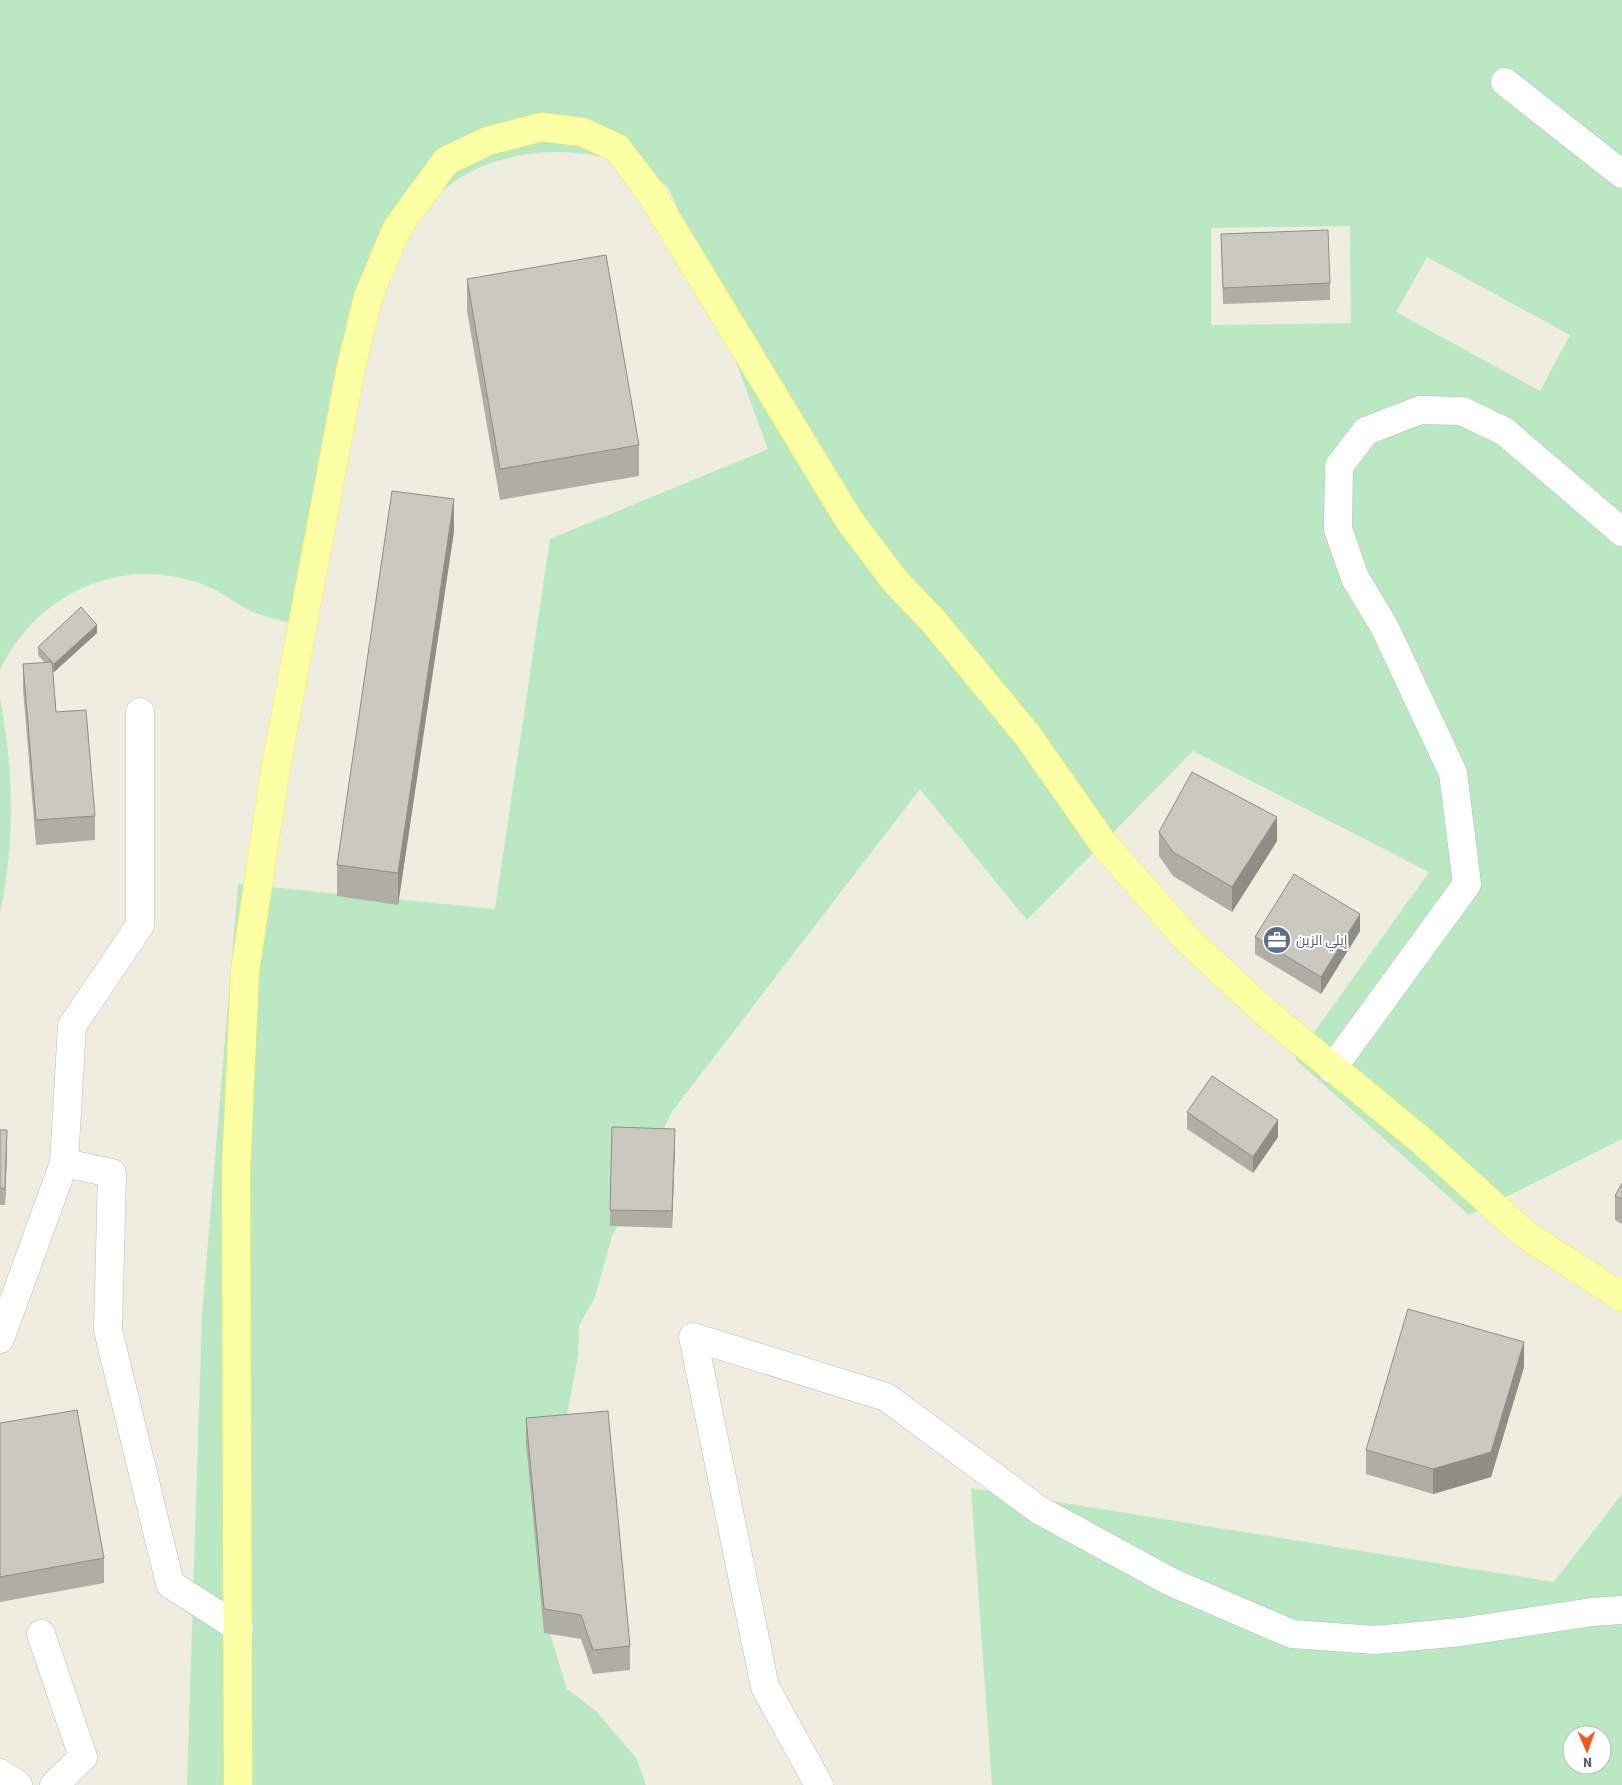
<svg xmlns="http://www.w3.org/2000/svg" width="1622" height="1785" font-family="'Source Sans 3',Cairo,sans-serif">
<style>
.green{fill:#bae8c3;fill-rule:evenodd}
.lines{fill:none;stroke-linecap:round;stroke-linejoin:round}
.minor-casing{stroke:#bbbdc3;stroke-width:29}
.major-casing{stroke:#fcec4b;stroke-width:29}
.minor{stroke:#fff;stroke-width:28}
.major{stroke:#fdffa4;stroke-width:28}
.wall{fill:#afada4}
.shaded-wall{fill:#8e8d86}
.building{fill:#cbc9bf;stroke:#8e8d86}
.labels{text-anchor:middle;stroke-width:4;stroke-linejoin:round;paint-order:stroke}
.service-label{font-size:14px;fill:#4e5e75;stroke:#fff;text-anchor:start}
</style>
<rect width="100%" height="100%" fill="#eeede0"/>
<g class="green">
<path d="M0 0H1622V1139L1469 1215 1295 1059 1429 872 1193 751 1027 920 920 789 671 1113 628 1208 612 1236 595 1297 579 1326 578 1356 566 1420 549 1630 567 1689 596 1711 636 1758 646 1785H187L202 1314 238 884 495 909 550 539 768 449C742 379 717 308 689 239 684 228 674 195 667 187 658 175 617 160 602 157 540 143 464 158 423 211 411 226 402 243 392 259L298 625C282 620 262 617 247 609 229 599 214 587 193 581 114 557 35 597 0 670ZM1350 226 1351 323 1211 325V228ZM1427 257 1570 335 1540 391 1396 312Z"/>
<path d="M0 699C14 770 15 843 0 913Z"/>
<path d="M971 1488 1554 1582 1622 1494V1785H992ZM1572 1735H1602V1765H1572Z"/>
</g>
<g class="lines">
<defs>
<g id="minor">
<polyline points="1505,82 1622,174"/>
<polyline points="1332,1069 1467,884 1453,773 1384,626 1355,578 1338,529 1339,466 1366,431 1420,410 1462,411 1504,431 1622,532"/>
<polyline points="64,1163 72,1026 140,925 140,712"/>
<polyline points="0,1339 64,1163 112,1173 108,1330 170,1584 239,1628"/>
<polyline points="41,1634 83,1757 54,1785"/>
<polyline points="0,1773 18,1785"/>
<polyline points="819,1785 765,1687 693,1337 886,1397 1039,1510 1171,1582 1292,1634 1375,1640 1461,1632 1592,1612 1622,1610"/>
</g>
<polyline id="major" points="238,1785 236,1171 245,971 276,766 351,367 368,297 397,228 446,161 488,141 541,127 582,132 617,148 649,190 849,520 895,581 935,623 1028,736 1103,843 1188,940 1264,1011 1422,1141 1526,1235 1622,1297"/>
</defs>
<use href="#minor" class="minor-casing"/>
<use href="#major" class="major-casing"/>
<use href="#minor" class="minor"/>
<use href="#major" class="major"/>
</g>
<g class="wall">
<polygon points="1221,234 1330,283 1330,300 1223,304"/>
<polygon points="467,279 639,445 639,476 500,500 467,311"/>
<polygon points="454,531 398,905 337,896 337,865"/>
<polygon points="97,633 54,672 53,671 56,712 95,816 95,840 36,845 23,689 23,664 45,663 38,655 38,647"/>
<polygon points="1159,832 1277,841 1232,912 1173,876 1159,856"/>
<polygon points="1360,931 1321,994 1255,954 1255,937"/>
<polygon points="1187,1112 1278,1137 1253,1173 1187,1129"/>
<polygon points="0,1130 7,1147 5,1205 0,1205"/>
<polygon points="675,1145 672,1228 610,1226 610,1210"/>
<polygon points="1622,1183 1622,1224 1615,1220 1615,1196"/>
<polygon points="1524,1367 1491,1477 1433,1494 1366,1474 1366,1450"/>
<polygon points="526,1418 630,1646 630,1670 593,1674 581,1639 544,1633 526,1443"/>
<polygon points="0,1423 104,1558 104,1583 0,1602"/>
</g>
<g class="shaded-wall">
<polygon points="454,499 454,531 398,905 398,873"/>
<polygon points="97,625 97,633 54,672 54,664"/>
<polygon points="1277,817 1277,841 1232,912 1232,887"/>
<polygon points="1360,914 1360,931 1321,994 1321,977"/>
<polygon points="1278,1120 1278,1137 1253,1173 1253,1157"/>
<polygon points="675,1129 675,1145 672,1228 672,1211"/>
<polygon points="7,1130 7,1147 5,1205 5,1189"/>
<polygon points="1524,1342 1524,1367 1491,1477 1433,1494 1433,1469"/>
</g>
<g class="building">
<polygon points="1328,230 1330,283 1223,288 1221,234"/>
<polygon points="606,255 639,445 500,469 467,279"/>
<polygon points="392,491 454,499 398,873 337,865"/>
<polygon points="81,607 97,625 54,664 38,647"/>
<polygon points="52,662 56,712 86,710 95,816 36,820 23,664"/>
<polygon points="1192,772 1277,817 1232,887 1173,852 1159,832"/>
<polygon points="1294,874 1360,914 1321,977 1255,937"/>
<polygon points="1212,1076 1278,1120 1253,1157 1187,1112"/>
<polygon points="612,1127 675,1129 672,1211 610,1210"/>
<polygon points="0,1130 7,1130 5,1189 0,1188"/>
<polygon points="1622,1183 1622,1199 1615,1196"/>
<polygon points="1408,1309 1524,1342 1491,1452 1433,1469 1366,1450"/>
<polygon points="77,1410 104,1558 0,1577 0,1423"/>
<polygon points="608,1411 630,1646 593,1650 581,1615 544,1609 526,1418"/>
</g>
<defs>
<symbol id="office-disc" viewBox="-11 -11 22 22"><circle r="9.5" fill="#5c6f8a" stroke="#fff"/><path d="M-6-3h4V-5.5h4V-3h4V5H-6ZM-1-4.5V-3h2v-1.5ZM-6 0V1H6V0Z" fill="#fff"/></symbol>
</defs>
<g fill-rule="evenodd">
<use href="#office-disc" x="1261" y="924" width="32" height="32"/>
</g>
<g class="labels">
<g class="service-label">
<text x="1296" y="945">إيلي الزين</text>
</g>
</g>
<g transform="translate(1587 1750) rotate(178)"><circle r="24" fill="#ffffff" stroke="#bdbec1"/>
<path d="M0-4L9 19L0 12L-9 19Z" fill="#f6571e"/>
<text y="-8" font-size="14" font-weight="bold" text-anchor="middle" fill="#595c63">N</text>
</g>
</svg>
